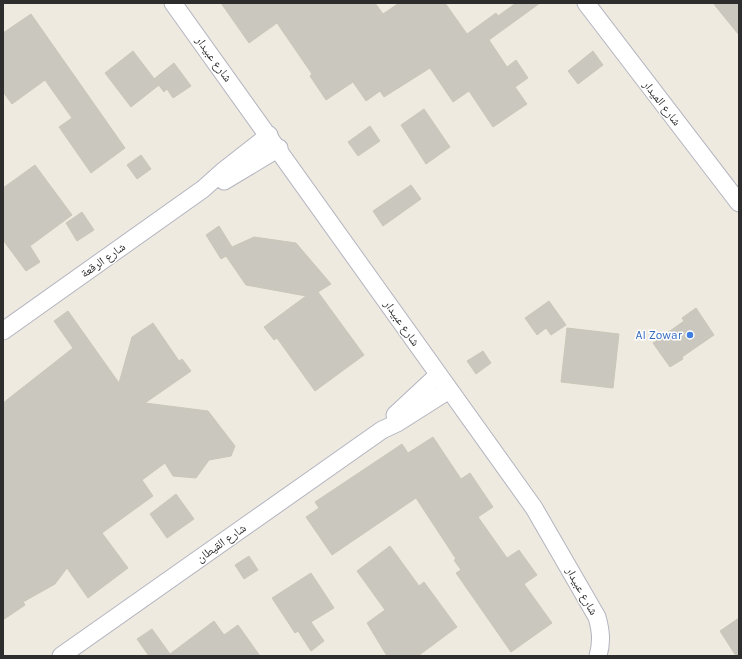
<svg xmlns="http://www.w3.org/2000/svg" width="742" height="659" font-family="Karla,'Noto Naskh Arabic',sans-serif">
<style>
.building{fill:#cac8be;stroke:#cac7b9}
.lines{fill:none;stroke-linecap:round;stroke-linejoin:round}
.minor-casing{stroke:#b3b4c0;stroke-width:19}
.minor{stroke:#fff;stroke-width:17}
.shop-dot{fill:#3f7fe0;stroke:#fff;stroke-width:1.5}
.labels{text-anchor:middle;stroke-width:3;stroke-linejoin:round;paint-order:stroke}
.street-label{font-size:12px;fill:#2d2d2d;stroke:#fff}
.shop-label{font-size:12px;fill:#366cbe;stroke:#fff;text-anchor:end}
</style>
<rect width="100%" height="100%" fill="#eeeae0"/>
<g class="building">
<polygon points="221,3 375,3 383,14 399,3 445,3 467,34 496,13 498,16 516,3 540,3 489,40 507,67 516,60 528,78 515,87 527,104 493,127 469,91 453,102 430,68 384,97 380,91 366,101 353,82 326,100 310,76 312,74 277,23 249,43"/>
<polygon points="713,3 739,3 739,35"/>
<polygon points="31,14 125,148 91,173 59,127 72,118 45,80 12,104 3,92 3,33"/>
<polygon points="133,51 159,85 131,107 105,73"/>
<polygon points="593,51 603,65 578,84 568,71"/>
<polygon points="174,63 191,86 173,98 167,89 164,92 154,79"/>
<polygon points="424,109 450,147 426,164 401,125"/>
<polygon points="370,126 380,141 358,156 348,142"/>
<polygon points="141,155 151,169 137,179 127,165"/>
<polygon points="35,165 72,215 30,246 40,262 26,271 3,240 3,188"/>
<polygon points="411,185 421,199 383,226 373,211"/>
<polygon points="82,212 94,230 77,241 66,223"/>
<polygon points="219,226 232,247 254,237 296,243 331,284 318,292 364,355 315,391 277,338 274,340 264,327 306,296 246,285 226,256 221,259 206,235"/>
<polygon points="549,301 566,325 551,335 546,328 537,335 525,318"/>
<polygon points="696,308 714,335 682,357 683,359 670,367 653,343 684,321 682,318"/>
<polygon points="68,311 119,383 132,337 153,323 179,361 182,359 191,371 145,403 208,411 235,446 231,456 209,460 196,478 173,476 165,463 142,480 153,496 102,533 128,568 88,598 67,568 55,584 23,602 25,605 3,620 3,403 73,348 54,321"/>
<polygon points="567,328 619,334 613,388 561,382"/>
<polygon points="483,351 491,363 476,374 467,361"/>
<polygon points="433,437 461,479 470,473 493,507 478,517 507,558 519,550 537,575 524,584 552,623 511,652 456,573 461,570 454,560 456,559 416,498 332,555 306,517 319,508 315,502 402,444 408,453"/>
<polygon points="176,494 194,519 167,538 150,514"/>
<polygon points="390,546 419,586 424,582 457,627 418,656 387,656 367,623 385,610 357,571"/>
<polygon points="249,556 258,570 244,579 235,565"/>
<polygon points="311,573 334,608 311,622 324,641 311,651 298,631 295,633 272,598"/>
<polygon points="739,618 739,656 736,656 720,631"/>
<polygon points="214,621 224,635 238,625 260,656 149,656 137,639 152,629 170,654"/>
</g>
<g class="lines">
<defs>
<g id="minor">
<path d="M173 3 534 508 597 617C601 631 602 642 598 656"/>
<polyline points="586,3 739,203"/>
<polyline points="224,181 279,148"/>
<polyline points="3,331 203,189 222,172 269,135"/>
<polyline points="395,415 438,375"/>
<polyline points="61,656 382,430 397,423 449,390"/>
</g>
</defs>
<use href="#minor" class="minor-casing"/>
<use href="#minor" class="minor"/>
</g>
<circle class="shop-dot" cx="690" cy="335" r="4"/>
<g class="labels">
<g class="street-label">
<text transform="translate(214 59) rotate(54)" y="4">شارع عبيدار</text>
<text transform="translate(662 103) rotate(52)" y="4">شارع الميدار</text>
<text transform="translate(103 260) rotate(-35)" y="4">شارع الرقعة</text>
<text transform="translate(402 323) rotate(55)" y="4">شارع عبيدار</text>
<text transform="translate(221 543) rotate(-35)" y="4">شارع القيطان</text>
<text transform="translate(582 591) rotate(61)" y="4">شارع عبيدار</text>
</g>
<g class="shop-label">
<text x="682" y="339">Al Zowar</text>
</g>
</g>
<rect width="742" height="659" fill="none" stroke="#2d2d2d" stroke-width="8"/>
</svg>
